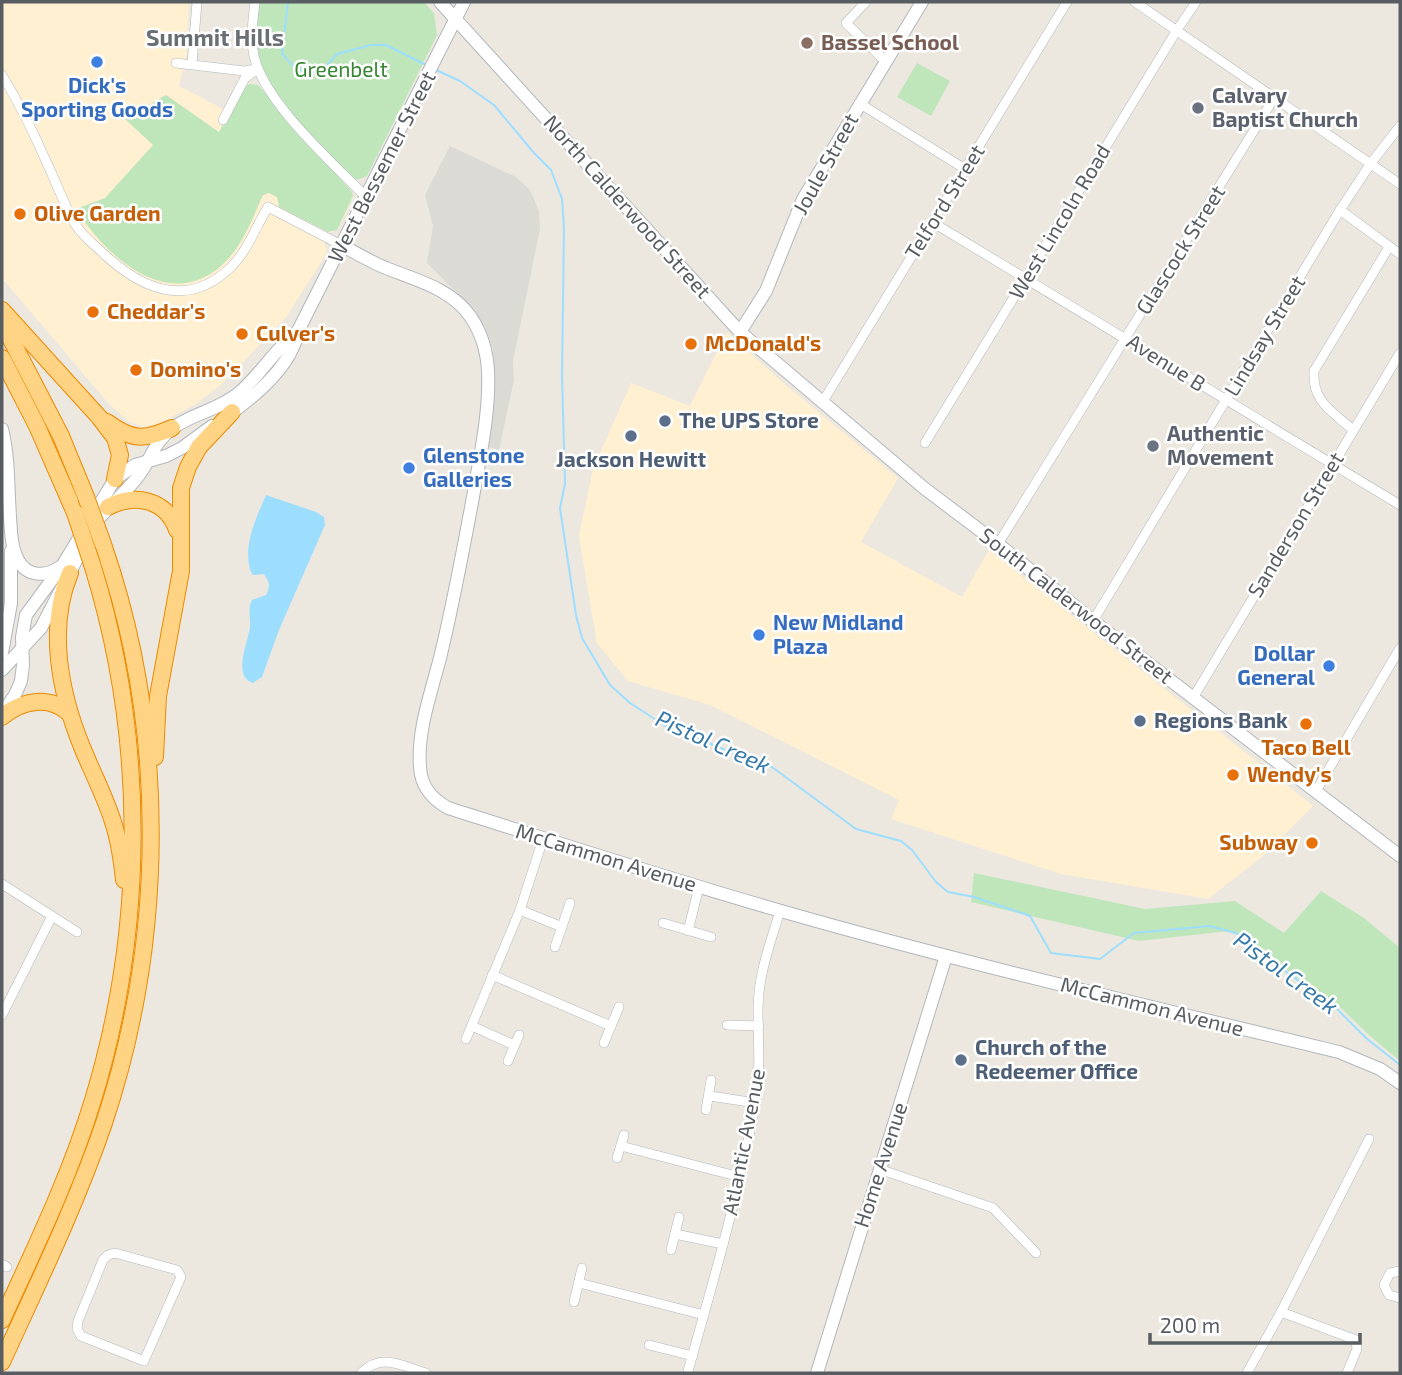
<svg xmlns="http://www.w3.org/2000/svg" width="1402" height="1375" font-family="'Exo 2',sans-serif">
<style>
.commercial{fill:#fff0d2}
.industrial{fill:#dcdad4}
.green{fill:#bfe5bb}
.water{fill:#9ddeff}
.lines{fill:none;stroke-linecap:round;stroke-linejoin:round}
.stream{stroke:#9ddeff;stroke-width:2}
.street-casing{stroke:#b3b7bb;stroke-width:10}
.secondary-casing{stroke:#b2b6bb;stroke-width:14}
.highway-casing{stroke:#ec8a00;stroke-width:18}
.street{stroke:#fff;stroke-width:9}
.secondary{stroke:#fff;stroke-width:12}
.highway{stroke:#ffd384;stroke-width:16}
.highway-bridge-casing{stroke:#ec8a00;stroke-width:18;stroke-linecap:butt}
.highway-bridge{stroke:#ffd384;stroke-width:16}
.education-dot{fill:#8d6e63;stroke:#fff;stroke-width:2.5}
.shop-dot{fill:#3f7fe0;stroke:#fff;stroke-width:2.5}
.worship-dot{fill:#6b7280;stroke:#fff;stroke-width:2.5}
.food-dot{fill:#e8710a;stroke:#fff;stroke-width:2.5}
.service-dot{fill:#5c6f8a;stroke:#fff;stroke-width:2.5}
.labels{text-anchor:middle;stroke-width:5;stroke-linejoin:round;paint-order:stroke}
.education-label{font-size:21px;font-weight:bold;fill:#785e54;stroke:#fff;text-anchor:start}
.park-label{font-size:21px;fill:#378632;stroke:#fff}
.shop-label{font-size:21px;font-weight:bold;fill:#366cbe;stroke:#fff;text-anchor:start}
.worship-label{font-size:21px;font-weight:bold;fill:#5b616d;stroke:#fff;text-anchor:start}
.street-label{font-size:21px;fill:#585d61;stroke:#fff}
.food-label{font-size:21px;font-weight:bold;fill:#c56008;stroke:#fff;text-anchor:start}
.service-label{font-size:21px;font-weight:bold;fill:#4e5e75;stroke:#fff;text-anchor:start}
.neighbourhood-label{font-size:23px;font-weight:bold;fill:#696f73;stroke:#fff}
.water-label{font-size:23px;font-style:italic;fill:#367aaa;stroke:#fff}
</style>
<rect width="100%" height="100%" fill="#ece8e0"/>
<g class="commercial">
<polygon points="2,2 189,2 187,53 179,86 221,108 231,110 250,84 258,85 298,137 352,192 353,196 348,209 337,230 328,233 324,244 327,249 325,256 286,317 221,385 194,405 156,425 143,427 128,421 109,404 2,278"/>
<polygon points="727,332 782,382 898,478 861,542 962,597 989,550 1313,806 1263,856 1208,899 1061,874 891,819 899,800 710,705 628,681 597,643 579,536 593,469 631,383 690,406"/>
</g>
<polygon class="industrial" points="450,146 516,177 530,190 539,211 540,229 513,361 514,380 499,450 489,447 494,366 493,349 484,326 463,299 427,263 433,226 425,195"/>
<g class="green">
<polygon points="255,2 424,2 434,13 437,35 367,176 356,180 350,177 297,124 255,62"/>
<polygon points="917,63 950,81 931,116 897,97"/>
<path d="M250 84 258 85 352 192 353 196 337 230 328 232 279 207 277 197 269 193 263 195C254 215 244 241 229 258 175 318 108 260 76 209L105 198 153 145 125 119 166 95 219 132 243 87Z"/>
<polygon points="974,873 1145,909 1235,901 1284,933 1321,891 1364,918 1400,948 1400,1061 1369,1035 1338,1005 1296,977 1267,953 1270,949 1267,951 1229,931 1139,941 971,902"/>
</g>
<path class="water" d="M266 495 316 512 324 517 325 525 279 630 262 677 253 683C232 677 248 642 250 627 251 618 247 609 252 600L266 595C271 585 269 582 264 574L253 575 251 572C242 547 256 518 266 495Z"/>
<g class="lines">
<g class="stream">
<path d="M288 2 282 53C293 69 302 73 321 72L337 54 371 45H386L428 66"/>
<polyline points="436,70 460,81 494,105 534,153 551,170 562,199 564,228 562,376 565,484 560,508 576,615 582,638 610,685 630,703 664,725 745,758 772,767 856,829 901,841 912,850 936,882 948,892 974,897 1030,916 1051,953 1100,959 1134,933 1209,926 1236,933 1252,943 1285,971 1333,1005 1366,1038 1400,1065"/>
</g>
<defs>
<g id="street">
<path d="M255 2C253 20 250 38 254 56 264 102 332 162 365 196"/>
<polyline points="866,2 846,23 885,61"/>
<polyline points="1135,2 1400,184"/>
<polyline points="176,63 244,71 257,69"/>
<polyline points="192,64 197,2"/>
<path d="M2 75C19 103 33 131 46 161 56 182 64 204 75 224 82 236 95 245 105 255 143 290 189 309 232 266 248 250 256 226 268 207L341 245"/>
<polyline points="859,103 965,169"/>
<polyline points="223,120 245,78 256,70"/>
<polyline points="1340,210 1400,254"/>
<polyline points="932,222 1400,505"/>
<polyline points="822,403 1067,2"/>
<path d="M1353 430C1332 411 1312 402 1314 371L1389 247"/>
<polyline points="925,443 1177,30 1196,2"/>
<polyline points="998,544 1274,98"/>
<polyline points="1093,621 1340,210 1371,163 1400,126"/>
<polyline points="1193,698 1400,353"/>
<polyline points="1316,791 1400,648"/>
<polyline points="2,884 77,932"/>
<polyline points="520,910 562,927"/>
<polyline points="663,923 711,937"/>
<polyline points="688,931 699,887"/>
<polyline points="555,947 570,903"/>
<polyline points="492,975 611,1026"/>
<polyline points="2,1015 52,916"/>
<polyline points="727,1025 759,1026"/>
<polyline points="472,1026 514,1045"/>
<polyline points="466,1039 520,910 543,839"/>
<polyline points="604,1043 619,1007"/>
<polyline points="508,1061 519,1035"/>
<polyline points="710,1096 756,1103"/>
<polyline points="706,1110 711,1080"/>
<polyline points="621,1146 740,1177"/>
<polyline points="617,1158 624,1135"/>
<polyline points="879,1169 993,1208 1036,1253"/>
<polyline points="675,1234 723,1244"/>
<polyline points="671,1250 679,1217"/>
<polygon points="115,1253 177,1270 181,1277 144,1361 81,1336 77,1329 78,1321 103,1260 108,1255"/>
<polyline points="2,1264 7,1267"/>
<polyline points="1400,1271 1390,1273 1384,1285 1389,1295 1400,1298"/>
<polyline points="579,1283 704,1315"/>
<polyline points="574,1302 582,1268"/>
<polyline points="1281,1312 1356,1340 1357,1349 1347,1373"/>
<polyline points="649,1345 693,1356"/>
<path d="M688 1371C713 1283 738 1195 755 1106 761 1074 758 1042 758 1010 758 975 770 944 780 911"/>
<path d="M361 1373C382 1352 402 1366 426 1373"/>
<polyline points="1247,1373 1281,1312 1369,1139"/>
</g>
<g id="secondary">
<polyline points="440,2 740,332 924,488 998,544 1093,621 1400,856"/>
<path d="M341 245C354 252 366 259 379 265 410 279 449 286 470 316 481 332 487 351 488 371 490 412 480 456 473 497 463 551 453 605 440 658 431 693 417 731 420 767 421 787 432 799 448 808 559 843 669 879 781 911 966 964 1153 1007 1339 1052L1380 1069 1400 1083"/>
<polyline points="740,332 766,291 803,199 922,2"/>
<path d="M227 416C255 396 292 366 298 331L464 2"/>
<path d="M2 429C9 457 8 488 10 517 11 531 11 547 18 560 27 577 46 577 60 567"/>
<polyline points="2,653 11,603 11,551"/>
<path d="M2 670 41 628 96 522C109 505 127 492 139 475 152 458 154 441 173 428 193 413 217 411 239 393 261 374 275 349 298 331"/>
<polyline points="2,714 15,695 21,681 23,665 22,637 26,615 62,566 115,479 135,465 166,456 182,448 212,426"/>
<polyline points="817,1373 946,956"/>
</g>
<g id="highway">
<polyline points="2,310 99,417 115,438 120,455 115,479"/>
<polyline points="2,322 61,436 86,497"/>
<polyline points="2,358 37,426 75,513"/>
<path d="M107 422C132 441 145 440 172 428"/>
<path d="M108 507C135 493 166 499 177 530"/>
<path d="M70 573C47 628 60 693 82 747 92 772 105 796 113 822 119 840 122 861 124 880"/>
<path d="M2 717C22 700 50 695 70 714"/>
<polyline points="155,757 158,696 181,571 181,488 188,467 199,447 232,412"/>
<path d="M2 1320C35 1248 70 1176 93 1100 146 926 146 737 92 564"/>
<path d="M2 1362C38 1283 76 1205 104 1123 166 937 167 729 103 544"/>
</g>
</defs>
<use href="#street" class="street-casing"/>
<use href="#secondary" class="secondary-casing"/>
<use href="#highway" class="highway-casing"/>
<use href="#street" class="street"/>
<use href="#secondary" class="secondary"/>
<use href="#highway" class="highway"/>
<defs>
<g id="highway-bridge">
<polyline points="86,497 103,544"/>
<polyline points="75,513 92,564"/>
</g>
</defs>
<use href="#highway-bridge" class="highway-bridge-casing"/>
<use href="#highway-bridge" class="highway-bridge"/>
</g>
<circle class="education-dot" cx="807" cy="43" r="7"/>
<g class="shop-dot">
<circle cx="97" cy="62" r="7"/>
<circle cx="409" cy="468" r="7"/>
<circle cx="759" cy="635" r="7"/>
<circle cx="1329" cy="666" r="7"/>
</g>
<g class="worship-dot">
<circle cx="1198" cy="108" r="7"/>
<circle cx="1153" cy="446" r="7"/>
</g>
<g class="food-dot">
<circle cx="20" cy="214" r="7"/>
<circle cx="93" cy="312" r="7"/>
<circle cx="242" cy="334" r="7"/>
<circle cx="691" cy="344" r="7"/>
<circle cx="136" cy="370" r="7"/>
<circle cx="1306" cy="724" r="7"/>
<circle cx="1233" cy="775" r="7"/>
<circle cx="1312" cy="843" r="7"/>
</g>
<g class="service-dot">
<circle cx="665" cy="421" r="7"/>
<circle cx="631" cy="436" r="7"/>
<circle cx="1140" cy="721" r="7"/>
<circle cx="961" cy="1060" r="7"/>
</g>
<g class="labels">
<g class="education-label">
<text x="821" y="50">Bassel School</text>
</g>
<g class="park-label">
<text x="341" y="77">Greenbelt</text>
</g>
<g class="shop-label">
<text x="97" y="93" text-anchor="middle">Dick's<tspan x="97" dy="24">Sporting Goods</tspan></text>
<text x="423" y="463">Glenstone<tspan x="423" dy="24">Galleries</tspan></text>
<text x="773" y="630">New Midland<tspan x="773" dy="24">Plaza</tspan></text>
<text x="1315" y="661" text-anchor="end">Dollar<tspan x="1315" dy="24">General</tspan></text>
</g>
<g class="worship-label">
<text x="1212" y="103">Calvary<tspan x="1212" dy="24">Baptist Church</tspan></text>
<text x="1167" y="441">Authentic<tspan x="1167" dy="24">Movement</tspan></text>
</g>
<g class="street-label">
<text transform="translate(826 164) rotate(-61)" y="7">Joule Street</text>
<text transform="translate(382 167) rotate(-63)" y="7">West Bessemer Street</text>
<text transform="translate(945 202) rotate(-58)" y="7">Telford Street</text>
<text transform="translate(627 207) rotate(48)" y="7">North Calderwood Street</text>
<text transform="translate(1060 222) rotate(-59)" y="7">West Lincoln Road</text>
<text transform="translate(1181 250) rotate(-58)" y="7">Glascock Street</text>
<text transform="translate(1265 336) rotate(-59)" y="7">Lindsay Street</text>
<text transform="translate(1166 363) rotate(32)" y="7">Avenue B</text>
<text transform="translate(1296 525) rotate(-59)" y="7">Sanderson Street</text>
<text transform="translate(1076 606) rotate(38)" y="7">South Calderwood Street</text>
<text transform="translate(606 858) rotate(17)" y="7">McCammon Avenue</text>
<text transform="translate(1152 1007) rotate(14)" y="7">McCammon Avenue</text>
<text transform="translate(744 1142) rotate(-79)" y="7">Atlantic Avenue</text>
<text transform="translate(881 1165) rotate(-72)" y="7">Home Avenue</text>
</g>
<g class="food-label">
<text x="34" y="221">Olive Garden</text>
<text x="107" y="319">Cheddar's</text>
<text x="256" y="341">Culver's</text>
<text x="705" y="351">McDonald's</text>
<text x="150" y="377">Domino's</text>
<text x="1306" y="755" text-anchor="middle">Taco Bell</text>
<text x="1247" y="782">Wendy's</text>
<text x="1298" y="850" text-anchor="end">Subway</text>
</g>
<g class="service-label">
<text x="679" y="428">The UPS Store</text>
<text x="631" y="467" text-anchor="middle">Jackson Hewitt</text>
<text x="1154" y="728">Regions Bank</text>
<text x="975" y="1055">Church of the<tspan x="975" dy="24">Redeemer Office</tspan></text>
</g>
<g class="neighbourhood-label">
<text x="215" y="46">Summit Hills</text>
</g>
<g class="water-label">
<text transform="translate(713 742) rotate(24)" y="8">Pistol Creek</text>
<text transform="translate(1286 973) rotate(36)" y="8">Pistol Creek</text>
</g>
</g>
<rect width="1402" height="1375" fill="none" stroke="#585d61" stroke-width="7"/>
<path d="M1150 1333v10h210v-10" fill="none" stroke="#585d61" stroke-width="3.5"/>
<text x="1160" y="1333" font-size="21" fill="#585d61" stroke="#ffffff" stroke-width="5" paint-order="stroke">200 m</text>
</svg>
